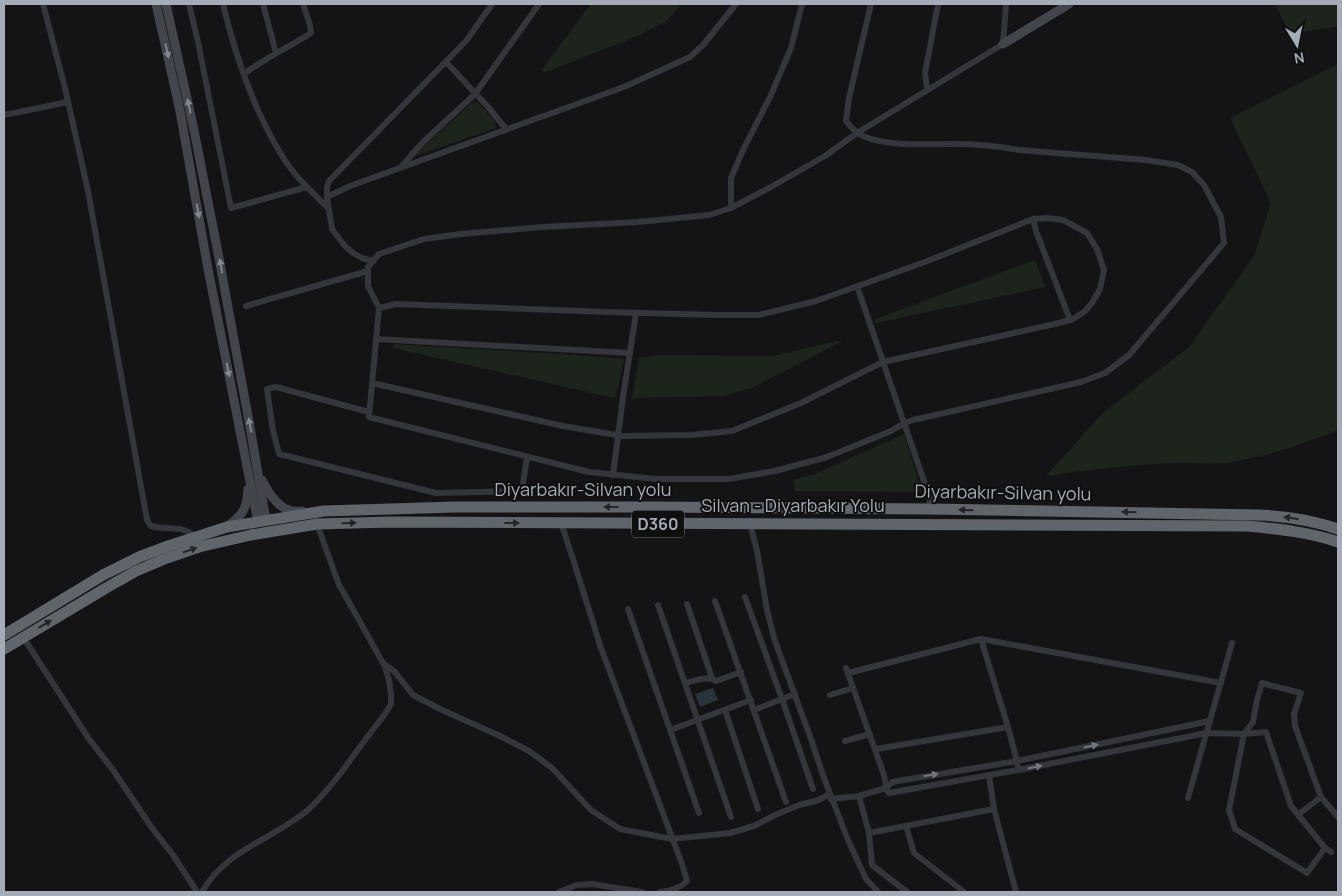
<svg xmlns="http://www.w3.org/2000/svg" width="1342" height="896" font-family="Manrope,sans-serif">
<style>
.green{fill:#1c241c}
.water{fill:#29343a}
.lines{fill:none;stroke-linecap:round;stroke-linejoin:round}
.street{stroke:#34363b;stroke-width:6}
.secondary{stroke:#42454b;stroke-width:9}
.highway{stroke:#60656c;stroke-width:11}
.oneway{fill:#828891}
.oneway2{fill:#232427}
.oneway3{fill:#72777f}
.labels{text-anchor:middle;stroke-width:4;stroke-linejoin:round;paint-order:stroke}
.shield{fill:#0f0f10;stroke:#787d85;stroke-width:1}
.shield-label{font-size:16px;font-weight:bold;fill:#a5acb7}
.street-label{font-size:18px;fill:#a5acb7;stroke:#0f0f10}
</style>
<rect width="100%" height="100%" fill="#141416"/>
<g class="green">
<polygon points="591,4 682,4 665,22 640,35 544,73 542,69"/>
<polygon points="1275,4 1338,4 1338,26 1290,34"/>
<path d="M1338 64V430C1302 444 1264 458 1225 463 1207 465 1189 462 1171 463 1129 465 1087 470 1046 476L1103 413 1189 347 1254 256 1271 203 1230 118Z"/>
<polygon points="473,102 478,103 495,121 496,128 412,157"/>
<polygon points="1035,260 1045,287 876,323 874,322 875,319"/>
<polygon points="843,341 754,387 725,396 632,398 639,358 658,355 773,356 832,342"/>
<polygon points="393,344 578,355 624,359 617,393 614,398 393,348"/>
<polygon points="904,434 921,489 920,492 795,491 793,480 815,474"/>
</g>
<polygon class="water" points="713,688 718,700 700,707 695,694"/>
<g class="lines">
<g class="street">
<path d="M43 4 65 88 88 191 147 520 151 526C169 531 179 524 195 536"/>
<polyline points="189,4 198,42 231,208 307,187"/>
<path d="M223 4C235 54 254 110 281 154 293 175 312 192 329 209"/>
<polyline points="263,4 276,53"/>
<path d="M871 4 849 98 846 121C851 127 855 133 863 136 889 147 926 144 954 144 976 144 998 146 1019 150L1146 160 1178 165 1192 172 1204 185 1221 217 1224 243 1129 355 1105 373 1081 382 913 420 904 423 891 431 827 457 775 471 729 479H656L589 472 369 417 379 308 368 286V267L379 254 424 239 461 234 543 227 638 222 709 215 731 208 771 187 825 156 857 133 1003 44 1006 4"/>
<polyline points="446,62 489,108 506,129"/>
<path d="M245 73C266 58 289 47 311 33L310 25 303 4"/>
<polyline points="927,89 925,73 938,4"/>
<polyline points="4,115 68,102"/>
<polyline points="400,168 422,143 475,94 539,4"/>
<polyline points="327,197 350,186 624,87 690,57 703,45 736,4"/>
<polyline points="731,208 731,178 744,148 771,95 791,48 802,4"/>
<polyline points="1033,219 1036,231 1070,320"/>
<polyline points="373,261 362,258 353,253 344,245 332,229 327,197 327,187 329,181 467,40 492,4"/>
<polyline points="857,286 925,484 930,499 929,509"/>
<polyline points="246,306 368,271"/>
<polyline points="376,339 630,353"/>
<polyline points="372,383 563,426 622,436 691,435 732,431 801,403 883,362 1059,323 1073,319 1084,312 1092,303 1100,289 1104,270 1097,249 1087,233 1063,220 1048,218 1033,219 925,262 816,301 759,315 716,315 607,312 396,304 379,308"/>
<polyline points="369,412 276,387 267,389 273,431 279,454 436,493 522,491 527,457"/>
<polyline points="613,475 623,397 636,313"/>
<path d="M561 523 573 559 601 648 682 864 687 881C680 889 670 891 660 892"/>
<polyline points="317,524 339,585 350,604 383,663 395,672 413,695 442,710 500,736 529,751 552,768 591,810 620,829 672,839 730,833 754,826 775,815 799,805 816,801 830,794"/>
<polyline points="750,524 757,551 767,610 775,641 811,739 824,778 848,840 866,879 878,892"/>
<polyline points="745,597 782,699 813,789"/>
<polyline points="715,601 786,802"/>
<polyline points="687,604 712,678"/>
<polyline points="658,605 731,817"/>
<polyline points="628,609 699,813"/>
<polyline points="23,637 89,739 113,770 152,828 173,855 197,892"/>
<polyline points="981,639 1008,727 1017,761 1018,770"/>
<polyline points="846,668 884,775 886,788 889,793 1018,770 1207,733 1244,734 1266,732 1291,806 1325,848 1331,852"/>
<polyline points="848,673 981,639 1221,683"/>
<path d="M685 683C695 681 706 675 716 681L741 672"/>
<polyline points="830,695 853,688"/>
<polyline points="725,710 758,809"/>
<polyline points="754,710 795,694"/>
<polyline points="670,730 751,700"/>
<polyline points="845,741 870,734"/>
<polyline points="876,749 1008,727"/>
<polyline points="989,775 994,809 1016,892"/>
<polyline points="859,796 869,833 872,865 907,892"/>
<polyline points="1188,798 1232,643"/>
<polyline points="831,799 859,796 886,788 892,782 1017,761 1210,721"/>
<polyline points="1299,814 1321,797"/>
<polyline points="906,826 914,853 964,892"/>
<polyline points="869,833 994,809"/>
<polyline points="1325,848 1307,873 1235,829 1229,810 1244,734 1253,722 1257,700 1262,683 1301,693 1294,714 1295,726 1321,797 1338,817"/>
<path d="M202 892C225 850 274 839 309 809 322 797 333 783 344 769 357 750 371 732 385 714L391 704V694L389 680 384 664"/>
<polyline points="559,892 577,885 592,884 642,892"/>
</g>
<g class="secondary">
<polyline points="156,4 180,111 208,269 258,522"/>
<polyline points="166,4 194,130 219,258 250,427 266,520"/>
<polyline points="1003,44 1069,4"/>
<path d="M262 480C268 492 276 506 289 510 293 512 298 511 302 511"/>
<path d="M228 526C243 515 247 508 248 489"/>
</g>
<g class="highway">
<path d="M4 635 103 575 139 557 168 546 227 527 324 511 455 507H647L929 509 1258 515C1285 516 1312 520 1338 529"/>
<path d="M4 649 106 588 136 571 167 558 199 547 251 535 317 524 390 522 1247 526C1278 529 1309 532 1338 542"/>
</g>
</g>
<defs><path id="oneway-solid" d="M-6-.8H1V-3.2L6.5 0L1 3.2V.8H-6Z" transform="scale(1.25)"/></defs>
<g class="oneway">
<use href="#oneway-solid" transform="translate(167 51) rotate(78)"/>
<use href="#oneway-solid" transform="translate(189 106) rotate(-102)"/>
<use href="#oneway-solid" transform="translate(198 211) rotate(80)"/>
<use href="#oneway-solid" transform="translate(221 266) rotate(-100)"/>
<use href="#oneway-solid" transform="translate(228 370) rotate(79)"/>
<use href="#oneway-solid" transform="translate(250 425) rotate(-100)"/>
</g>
<g class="oneway2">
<use href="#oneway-solid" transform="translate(611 507) rotate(-180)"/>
<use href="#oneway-solid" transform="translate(966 510) rotate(-179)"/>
<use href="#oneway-solid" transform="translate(1129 512) rotate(-179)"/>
<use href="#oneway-solid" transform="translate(1291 518) rotate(-171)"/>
<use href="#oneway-solid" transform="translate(349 523) rotate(-2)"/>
<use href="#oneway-solid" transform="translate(512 523)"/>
<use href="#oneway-solid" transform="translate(190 550) rotate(-19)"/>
<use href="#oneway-solid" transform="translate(45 624) rotate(-31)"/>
</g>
<g class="oneway3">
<use href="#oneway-solid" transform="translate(1091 746) rotate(-12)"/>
<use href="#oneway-solid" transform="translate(1035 767) rotate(-11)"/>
<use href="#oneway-solid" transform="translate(931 775) rotate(-10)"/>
</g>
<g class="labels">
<rect class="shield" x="632" y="510.5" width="52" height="27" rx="4"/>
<g class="shield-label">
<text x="658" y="530">D360</text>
</g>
<g class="street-label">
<text x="583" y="496">Diyarbakır-Silvan yolu</text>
<text transform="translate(1003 493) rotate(1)" y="6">Diyarbakır-Silvan yolu</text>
<text x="793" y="512">Silvan - Diyarbakır Yolu</text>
</g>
</g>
<rect width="1342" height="896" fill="none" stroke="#a5acb7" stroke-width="10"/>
<g transform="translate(1297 45) rotate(170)" stroke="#0f0f10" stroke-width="4" paint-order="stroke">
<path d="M0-4L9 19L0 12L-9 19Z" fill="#a5acb7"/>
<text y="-8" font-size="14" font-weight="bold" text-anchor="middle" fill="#a5acb7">N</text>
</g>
</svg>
